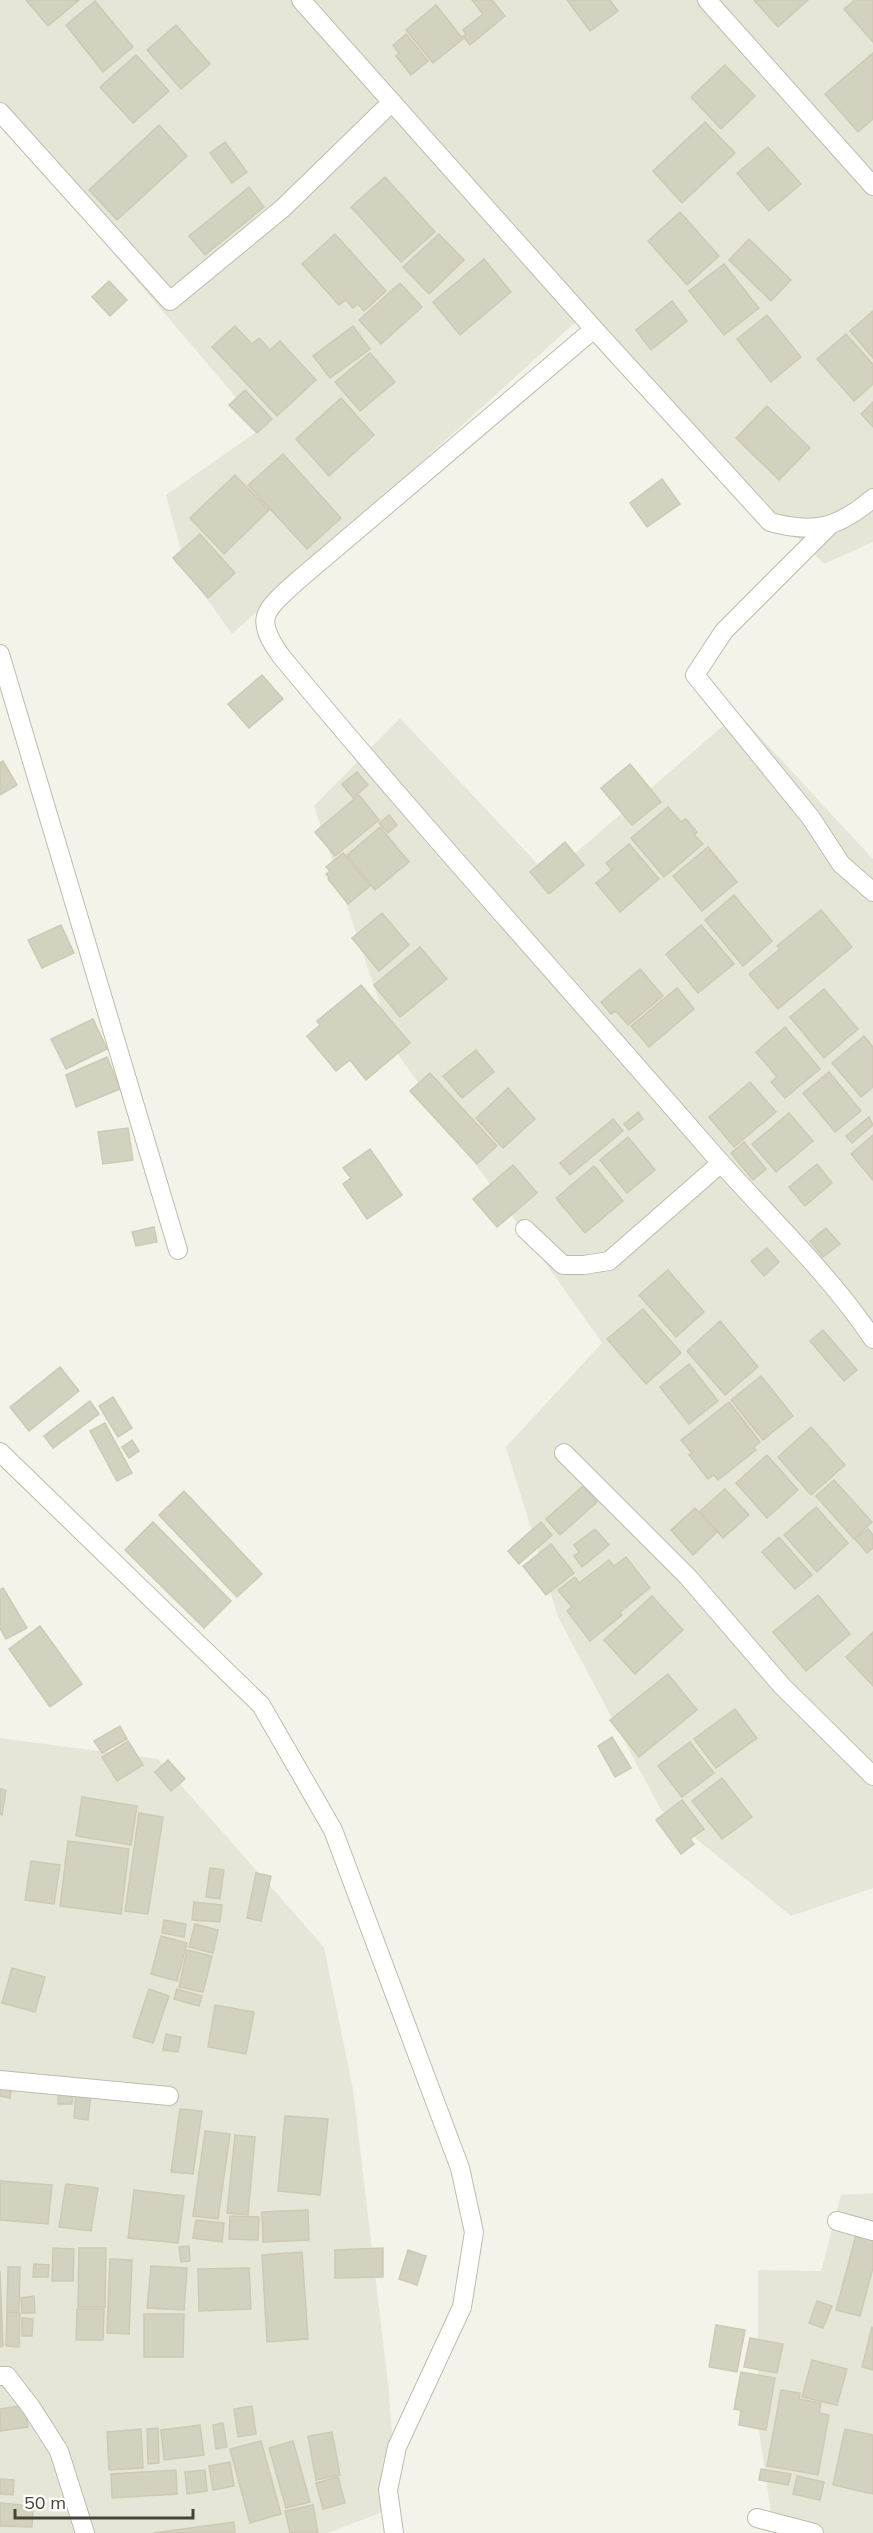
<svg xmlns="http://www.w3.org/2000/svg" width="873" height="2533" font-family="Mulish,sans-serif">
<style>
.residential{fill:#e6e6d8}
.building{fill:#d3d1c0;stroke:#cdcab4;stroke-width:1.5}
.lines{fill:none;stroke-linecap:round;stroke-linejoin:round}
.street-casing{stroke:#bdbcad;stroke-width:20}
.street{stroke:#fff;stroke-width:18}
</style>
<rect width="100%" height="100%" fill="#f3f3ea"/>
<g class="residential">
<polygon points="0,0 873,0 873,542 824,564 579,319 232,634 186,570 166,495 262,428 0,120"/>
<polygon points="738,713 873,859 873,1888 791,1916 661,1810 558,1617 506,1447 602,1343 395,1050 314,806 400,718 549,876"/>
<polygon points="0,1738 158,1759 324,1947 353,2089 388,2383 398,2506 328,2533 0,2533"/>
<polygon points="873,2193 873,2533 774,2533 758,2425 758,2270 821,2271 841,2195"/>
</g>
<g class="building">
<polygon points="26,0 79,0 48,26"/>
<polygon points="472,0 492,0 505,16 470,45 463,36 466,34 463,30 483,14"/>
<polygon points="567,0 610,0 618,11 590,31"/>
<polygon points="754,0 808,0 778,27"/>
<polygon points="855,0 873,0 873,42 844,9"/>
<polygon points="95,1 133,47 103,72 66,25"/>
<polygon points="436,5 463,39 433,63 406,30"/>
<polygon points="176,25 210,64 181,89 147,50"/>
<polygon points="406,34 428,61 411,75 396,56 399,53 393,45"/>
<polygon points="873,53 873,119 858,132 825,94"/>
<polygon points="136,55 169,91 133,123 100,87"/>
<polygon points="725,65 755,96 721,129 691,97"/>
<polygon points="705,122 735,153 682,203 653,171"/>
<polygon points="159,125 187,156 117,220 89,190"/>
<polygon points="225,142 247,172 232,183 210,153"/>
<polygon points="768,147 801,184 769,211 737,173"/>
<polygon points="385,177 435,232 401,262 351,207"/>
<polygon points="249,187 264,207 205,255 189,236"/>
<polygon points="680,212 719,256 687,285 648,241"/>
<polygon points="335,234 386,291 364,311 358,304 353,308 346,300 339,305 302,264"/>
<polygon points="439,234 464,260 429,294 403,267"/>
<polygon points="749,239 791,280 771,301 729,260"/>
<polygon points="484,259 511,292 460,335 433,302"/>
<polygon points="724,264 759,308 724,335 689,291"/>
<polygon points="109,281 127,300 110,316 92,297"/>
<polygon points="400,283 422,307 381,344 359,320"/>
<polygon points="672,301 687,321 651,350 636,330"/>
<polygon points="873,311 873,358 850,331"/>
<polygon points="767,315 801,357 771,382 737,339"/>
<polygon points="235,326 252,344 259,338 270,350 280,341 316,380 277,416 212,347"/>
<polygon points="353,326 370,349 330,378 313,356"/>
<polygon points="846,334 873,364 873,384 854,401 817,359"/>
<polygon points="370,353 395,382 360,411 335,382"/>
<polygon points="245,390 272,419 257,433 229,405"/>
<polygon points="341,398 374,435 329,476 296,439"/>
<polygon points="873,402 873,427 861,414"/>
<polygon points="767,406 810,448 779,480 736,438"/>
<polygon points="283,454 341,518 307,549 248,485"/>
<polygon points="235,475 269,510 224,554 190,518"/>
<polygon points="662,479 680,504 647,527 630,503"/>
<polygon points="200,534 235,573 208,598 173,558"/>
<polygon points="262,675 283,699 249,728 228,704"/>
<polygon points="3,761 17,785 0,795 0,763"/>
<polygon points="630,764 661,802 632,825 601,788"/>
<polygon points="357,772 368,785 353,798 342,784"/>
<polygon points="359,795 379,820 335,856 315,832"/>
<polygon points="668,807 681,822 686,819 697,832 694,835 703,844 664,877 631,838"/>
<polygon points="389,815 397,825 388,833 379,823"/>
<polygon points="380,827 409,862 375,890 347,855"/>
<polygon points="565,842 584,865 549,894 530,872"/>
<polygon points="629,844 659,879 620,912 596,883 612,870 606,863"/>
<polygon points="708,847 737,882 702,911 673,876"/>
<polygon points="343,853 370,886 348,904 328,879 329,877 326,874 330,871 326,867"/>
<polygon points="734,895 772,941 743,966 705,920"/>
<polygon points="821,910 852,947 778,1009 749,974 780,949 777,946"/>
<polygon points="382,913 409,945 379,971 352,938"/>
<polygon points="61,925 74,953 42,968 28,940"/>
<polygon points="701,925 734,964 698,993 666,954"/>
<polygon points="420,947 447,979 400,1017 374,985"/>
<polygon points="640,969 663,996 628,1025 616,1011 611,1014 601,1002"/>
<polygon points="361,985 410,1043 366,1080 350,1060 336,1071 307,1036 320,1025 317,1021"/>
<polygon points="677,988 694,1009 649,1047 631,1026"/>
<polygon points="824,989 858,1029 824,1058 790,1017"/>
<polygon points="93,1019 107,1049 66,1069 51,1039"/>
<polygon points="785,1027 820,1069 785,1098 771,1082 777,1077 756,1052"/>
<polygon points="864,1036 873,1047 873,1087 861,1097 832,1063"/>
<polygon points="476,1050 494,1072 462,1098 443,1076"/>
<polygon points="107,1057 120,1089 76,1107 66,1075"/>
<polygon points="829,1072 861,1111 835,1132 803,1093"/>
<polygon points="430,1073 497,1146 477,1164 410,1091"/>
<polygon points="750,1082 776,1112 734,1147 709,1117"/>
<polygon points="508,1088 535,1119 503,1148 476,1118"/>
<polygon points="638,1112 643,1119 629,1130 624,1124"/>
<polygon points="789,1113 813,1141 776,1172 752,1144"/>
<polygon points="869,1117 873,1125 852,1143 846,1136"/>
<polygon points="613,1119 623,1131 570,1175 560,1163"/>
<polygon points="128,1128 133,1160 103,1164 98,1132"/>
<polygon points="873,1135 873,1180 851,1154"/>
<polygon points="628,1137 655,1170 627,1193 600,1160"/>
<polygon points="744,1142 766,1169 753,1180 731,1153"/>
<polygon points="370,1149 402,1195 367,1219 343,1184 351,1178 343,1168"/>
<polygon points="817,1164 832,1183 805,1206 789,1187"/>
<polygon points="513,1165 537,1193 497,1227 473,1199"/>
<polygon points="594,1166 623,1201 585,1233 556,1198"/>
<polygon points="154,1227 157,1242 136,1246 132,1232"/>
<polygon points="826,1228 840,1244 823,1257 810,1241"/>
<polygon points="767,1248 779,1262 764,1276 751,1261"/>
<polygon points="668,1270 704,1312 676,1337 639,1295"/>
<polygon points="643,1309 681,1353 646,1384 607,1339"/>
<polygon points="720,1321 758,1367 725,1395 687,1351"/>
<polygon points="823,1330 857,1370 844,1381 810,1341"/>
<polygon points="689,1364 718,1401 689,1424 660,1387"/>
<polygon points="60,1367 79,1391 29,1431 10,1407"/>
<polygon points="761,1376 793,1416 763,1440 731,1400"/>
<polygon points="113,1397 132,1428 118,1437 99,1406"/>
<polygon points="90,1401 99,1414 53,1448 44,1436"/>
<polygon points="729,1402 760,1442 754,1447 756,1450 718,1480 714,1475 708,1479 689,1455 692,1453 681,1440"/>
<polygon points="105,1423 132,1473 117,1481 90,1431"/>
<polygon points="811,1427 845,1465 811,1495 778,1457"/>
<polygon points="132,1440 139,1451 129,1458 122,1447"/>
<polygon points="767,1455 798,1490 767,1518 736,1483"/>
<polygon points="834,1480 872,1522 854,1539 816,1496"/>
<polygon points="583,1486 597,1502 560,1535 546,1519"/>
<polygon points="725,1489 749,1515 723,1538 700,1511"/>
<polygon points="184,1491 262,1574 237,1597 159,1515"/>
<polygon points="816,1507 848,1543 817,1572 784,1535"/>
<polygon points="695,1508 717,1532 693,1555 671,1530"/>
<polygon points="153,1522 231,1601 204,1628 125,1550"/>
<polygon points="541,1522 552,1535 519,1564 508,1551"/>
<polygon points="595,1529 609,1545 582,1567 574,1556 579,1552 574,1545"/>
<polygon points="868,1529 873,1535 873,1548 867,1553 855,1539"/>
<polygon points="779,1537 812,1575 795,1589 762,1552"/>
<polygon points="551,1544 574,1573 546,1595 523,1566"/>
<polygon points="626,1557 650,1588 620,1612 622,1615 590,1641 567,1611 572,1607 558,1590 575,1577 579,1583 609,1560 614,1566"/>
<polygon points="3,1588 27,1628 6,1639 0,1628 0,1590"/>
<polygon points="818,1595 850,1634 806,1671 773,1632"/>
<polygon points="652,1596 683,1630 635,1674 604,1640"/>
<polygon points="40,1626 82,1684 50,1707 9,1649"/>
<polygon points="873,1632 873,1686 846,1657"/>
<polygon points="668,1674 697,1710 639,1757 610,1720"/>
<polygon points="735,1709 757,1738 716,1768 694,1739"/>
<polygon points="120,1726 127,1739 102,1753 94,1741"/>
<polygon points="612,1737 631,1768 615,1777 598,1746"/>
<polygon points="128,1741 143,1765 117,1781 102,1757"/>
<polygon points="690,1742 714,1773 682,1797 658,1766"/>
<polygon points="168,1760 185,1779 171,1791 155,1772"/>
<polygon points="722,1778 752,1817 722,1839 692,1801"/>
<polygon points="0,1789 6,1790 2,1815 0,1814"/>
<polygon points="82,1797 137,1806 131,1845 76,1836"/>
<polygon points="682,1800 704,1829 690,1839 694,1844 681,1854 656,1820"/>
<polygon points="139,1813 163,1817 148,1914 125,1911"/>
<polygon points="68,1841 129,1849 121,1914 60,1906"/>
<polygon points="31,1861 60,1865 54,1904 25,1900"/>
<polygon points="210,1868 224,1870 220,1899 206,1897"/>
<polygon points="256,1873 271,1876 261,1921 247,1918"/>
<polygon points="194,1902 222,1905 220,1922 192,1920"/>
<polygon points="164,1920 186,1924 184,1937 162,1933"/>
<polygon points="195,1924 218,1930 213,1953 189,1947"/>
<polygon points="161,1936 187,1943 177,1981 151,1974"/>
<polygon points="187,1950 212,1956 203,1992 179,1987"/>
<polygon points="12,1968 45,1977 35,2012 2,2003"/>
<polygon points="149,1989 169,1996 153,2043 133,2037"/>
<polygon points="177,1989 202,1996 199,2006 174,1999"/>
<polygon points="215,2005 254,2012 246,2054 208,2047"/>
<polygon points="166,2034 181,2037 178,2052 163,2050"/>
<polygon points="0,2084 12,2086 10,2098 0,2096"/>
<polygon points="58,2091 73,2091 72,2104 58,2104"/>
<polygon points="76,2092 91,2093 88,2120 74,2118"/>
<polygon points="180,2109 202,2111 193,2174 171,2172"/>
<polygon points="285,2116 328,2119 320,2195 278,2191"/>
<polygon points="205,2131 230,2134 218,2219 193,2216"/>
<polygon points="235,2135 255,2137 248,2215 227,2213"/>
<polygon points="0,2181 52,2185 48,2224 0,2220"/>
<polygon points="66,2184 98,2188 91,2231 59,2227"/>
<polygon points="134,2190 184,2196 178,2243 128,2238"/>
<polygon points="308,2210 309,2240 263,2242 262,2212"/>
<polygon points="230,2216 259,2217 258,2240 229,2239"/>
<polygon points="196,2220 224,2223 222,2242 193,2238"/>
<polygon points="856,2235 873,2239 873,2268 860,2316 836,2310"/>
<polygon points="189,2246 190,2261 181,2262 179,2247"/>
<polygon points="53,2248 74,2249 73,2281 52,2281"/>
<polygon points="79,2248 106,2248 105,2307 78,2307"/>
<polygon points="383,2248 383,2277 335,2278 335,2250"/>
<polygon points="408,2250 426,2256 417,2285 399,2279"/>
<polygon points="302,2252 308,2339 267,2342 262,2255"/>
<polygon points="110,2259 132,2260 129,2334 107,2333"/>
<polygon points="34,2264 49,2265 48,2277 33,2277"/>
<polygon points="151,2266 187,2268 184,2310 147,2308"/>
<polygon points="8,2267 20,2267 19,2311 7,2311"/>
<polygon points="249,2268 251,2309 199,2311 198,2269"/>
<polygon points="0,2271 3,2346 0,2347"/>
<polygon points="34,2296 35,2313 22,2313 21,2298"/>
<polygon points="817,2301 832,2306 823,2328 809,2323"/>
<polygon points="77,2309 104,2309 103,2340 76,2340"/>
<polygon points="7,2312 20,2313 19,2347 6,2346"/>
<polygon points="144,2314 184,2314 183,2357 144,2357"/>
<polygon points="22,2318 33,2319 32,2336 22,2336"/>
<polygon points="716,2325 745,2330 737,2372 709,2367"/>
<polygon points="872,2327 873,2328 873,2370 862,2367"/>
<polygon points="750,2338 783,2344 777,2373 744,2367"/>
<polygon points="812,2360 847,2369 837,2405 802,2397"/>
<polygon points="741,2372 775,2378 766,2430 739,2425 741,2410 734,2409"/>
<polygon points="781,2390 800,2393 799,2399 821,2403 819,2413 829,2415 818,2475 767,2466"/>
<polygon points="25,2405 28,2427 0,2431 0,2409"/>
<polygon points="252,2406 256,2434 238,2437 234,2409"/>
<polygon points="223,2423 227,2447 216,2449 213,2425"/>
<polygon points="200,2425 204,2455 164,2460 161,2430"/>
<polygon points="158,2428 159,2463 148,2464 147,2429"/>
<polygon points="141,2429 143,2468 109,2470 107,2432"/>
<polygon points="845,2429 873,2435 873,2494 833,2485"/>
<polygon points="332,2432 340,2475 316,2480 308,2436"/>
<polygon points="261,2441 281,2514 250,2523 230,2449"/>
<polygon points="293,2441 310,2502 286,2508 269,2448"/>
<polygon points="230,2462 234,2486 213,2490 209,2466"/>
<polygon points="761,2469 791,2474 788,2485 759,2480"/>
<polygon points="176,2470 177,2494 112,2498 111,2474"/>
<polygon points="205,2470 207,2491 187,2494 185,2472"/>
<polygon points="797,2476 824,2482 820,2500 793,2494"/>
<polygon points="338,2477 345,2503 323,2509 316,2483"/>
<polygon points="0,2479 14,2480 13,2495 0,2494"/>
<polygon points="0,2503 33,2506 32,2527 0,2526"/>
<polygon points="313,2505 318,2533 290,2533 285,2511"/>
<polygon points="234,2522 235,2533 153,2533"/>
</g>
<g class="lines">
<defs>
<g id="street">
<path d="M301 0 594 329 770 522C814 534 838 528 873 498"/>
<polyline points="707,0 873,186"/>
<polyline points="0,112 170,301 283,208 392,102"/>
<path d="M594 329 296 582C265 611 253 617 281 656 419 823 565 983 707 1147 762 1211 826 1269 873 1339"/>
<polyline points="829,526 724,631 695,675 811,818 841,864 873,892"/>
<polyline points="0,654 178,1250"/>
<polyline points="525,1229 563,1265 584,1265 609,1261 721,1163"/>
<polyline points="0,1452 261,1705 333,1830 460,2168 474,2232 462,2307 397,2447 388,2490 394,2533"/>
<polyline points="564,1453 688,1577 782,1686 873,1776"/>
<polyline points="0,2080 169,2096"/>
<polyline points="837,2221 873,2231"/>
<polyline points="0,2376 7,2376 31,2407 59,2451 85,2533"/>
<polyline points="757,2518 814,2533"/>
</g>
</defs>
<use href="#street" class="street-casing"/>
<use href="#street" class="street"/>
</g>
<path d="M15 2509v9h178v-9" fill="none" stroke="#464439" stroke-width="3"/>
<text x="24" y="2509" font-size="18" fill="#464439" stroke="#ffffff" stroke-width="4.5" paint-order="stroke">50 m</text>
</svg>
